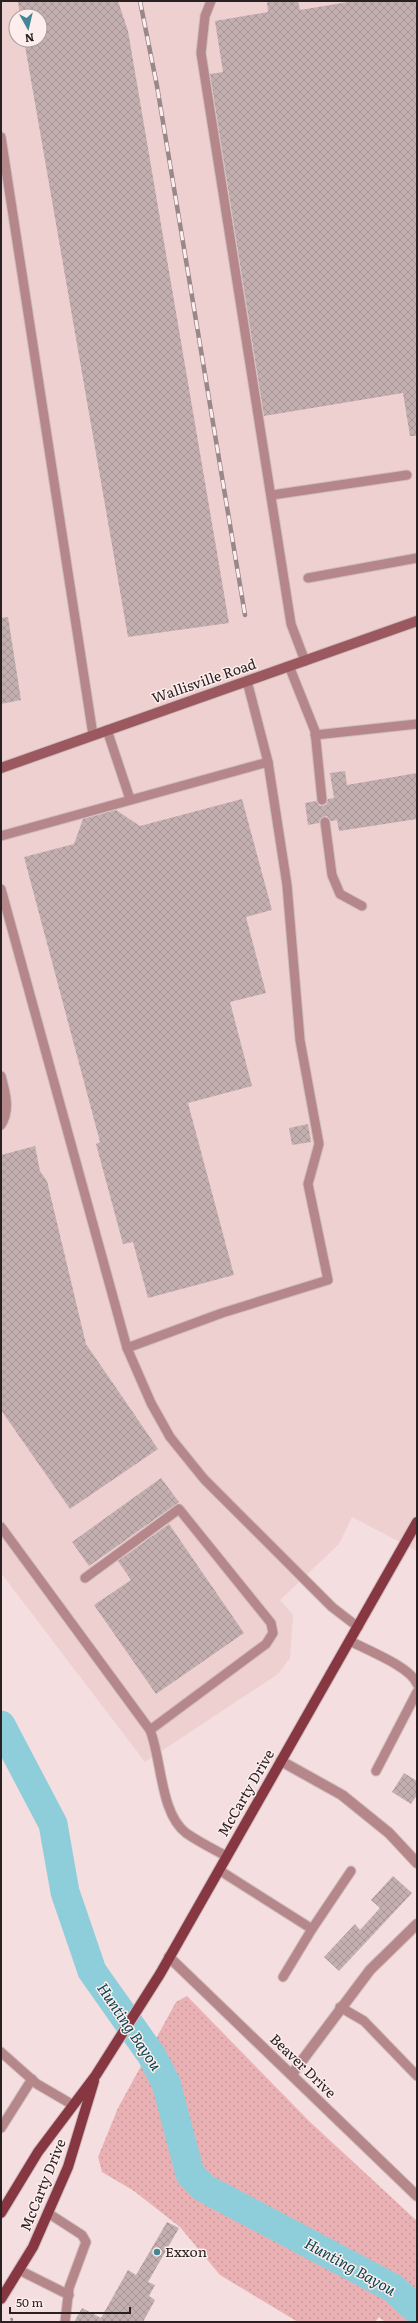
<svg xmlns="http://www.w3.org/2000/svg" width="418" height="2323" font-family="Literata,serif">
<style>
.built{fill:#eed0d1;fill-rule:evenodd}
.grass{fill:url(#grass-dots)}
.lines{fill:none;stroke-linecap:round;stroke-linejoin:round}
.river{stroke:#8ecedb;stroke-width:29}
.building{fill:url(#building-cross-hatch)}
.lane-casing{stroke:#cfbcbd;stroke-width:11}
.street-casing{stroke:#cfbcbd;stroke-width:12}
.secondary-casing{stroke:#cfbcbd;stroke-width:12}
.primary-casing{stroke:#cfbcbd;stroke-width:12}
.path{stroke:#9a8a8b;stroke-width:2.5;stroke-dasharray:3 3;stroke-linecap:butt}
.lane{stroke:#b6878a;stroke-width:9}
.street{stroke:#b6878a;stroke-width:10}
.secondary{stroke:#9b595f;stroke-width:10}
.primary{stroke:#863742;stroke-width:10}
.rail-casing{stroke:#988889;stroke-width:4.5}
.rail{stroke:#feeded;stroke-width:3;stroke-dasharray:9;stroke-linecap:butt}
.poi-dot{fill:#428794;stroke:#feeded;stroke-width:1.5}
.labels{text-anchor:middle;stroke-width:3;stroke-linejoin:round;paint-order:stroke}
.street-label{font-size:14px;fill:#282021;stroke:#feeded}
.poi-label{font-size:14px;fill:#282021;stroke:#feeded;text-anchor:start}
.water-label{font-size:15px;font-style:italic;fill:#06434c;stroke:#feeded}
</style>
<defs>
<pattern id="grass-dots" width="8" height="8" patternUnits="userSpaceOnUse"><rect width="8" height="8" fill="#eab1b5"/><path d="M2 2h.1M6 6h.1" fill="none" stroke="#c9989b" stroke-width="1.8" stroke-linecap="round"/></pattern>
<pattern id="building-cross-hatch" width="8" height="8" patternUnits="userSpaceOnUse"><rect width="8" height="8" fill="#c4afb0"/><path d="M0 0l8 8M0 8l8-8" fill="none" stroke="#a89697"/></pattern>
</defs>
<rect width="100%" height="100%" fill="#f4dedf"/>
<path class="built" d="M1 1H417V1551L352 1517 339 1544 280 1600 293 1615 290 1658 278 1674 145 1762 1 1573ZM16 16H40V40H16Z"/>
<polygon class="grass" points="187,1996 309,2121 417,2221 417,2322 385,2322 379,2317 375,2322 298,2322 220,2275 180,2227 134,2191 102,2172 98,2157 118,2108 176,2002"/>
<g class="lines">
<polyline class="river" points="1,1725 53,1824 65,1892 92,1971 152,2056 166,2083 190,2174 204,2188 393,2288 417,2310"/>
</g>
<g class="building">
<polygon points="18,1 118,1 128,31 229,623 128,637 24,40 40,40 40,16 20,16"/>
<polygon points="267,1 298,1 300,10 354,1 417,1 417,436 410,436 403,393 264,416 210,74 223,72 215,21 268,12"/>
<polygon points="8,617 21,700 1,704 1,618"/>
<polygon points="345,771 347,785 417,773 417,819 339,831 337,820 331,821 327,816 321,818 319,823 308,825 305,803 316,801 320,806 326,805 328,799 334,798 330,773"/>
<polygon points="242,799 272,910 246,917 266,993 230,1002 252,1086 188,1103 234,1275 148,1298 133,1242 123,1244 96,1144 100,1142 24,857 74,844 83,819 116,810 140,826"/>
<polygon points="308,1124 311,1142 292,1145 289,1128"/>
<polygon points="35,1146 40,1171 47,1181 86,1344 158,1449 70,1509 1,1410 1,1155"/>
<polygon points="161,1478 179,1502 89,1566 72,1542"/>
<polygon points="169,1524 244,1633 156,1694 94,1605 131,1580 118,1561"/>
<polygon points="404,1773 417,1781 417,1795 411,1804 392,1792"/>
<polygon points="393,1876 412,1893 339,1971 324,1957 355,1924 360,1930 380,1908 371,1900"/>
<polygon points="167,2222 179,2228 148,2282 155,2285 149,2296 155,2300 143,2322 74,2322 82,2308 101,2318 128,2270 136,2275"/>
</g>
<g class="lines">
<defs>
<g id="lane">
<polyline points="211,1 205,16 201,53 291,624 305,661"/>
<polyline points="1,137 93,735"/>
<polyline points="272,495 407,475"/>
<polyline points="308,578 417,558"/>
<polyline points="289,666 315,731 322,800"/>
<polyline points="107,730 130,799"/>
<polyline points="315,735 417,724"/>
<polyline points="325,822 332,875 340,894 362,906"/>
<polyline points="1,836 268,762 247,681"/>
<polyline points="1,889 127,1348 151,1403 170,1437 204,1479 332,1607 358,1627"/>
<path d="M1 1076C5 1091 11 1110 1 1125"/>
<polyline points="127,1348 222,1313 328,1280 308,1184 319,1144 300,1040 287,885 268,762"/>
<path d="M1 1527 150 1730C162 1760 160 1813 186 1833 199 1842 213 1849 226 1856"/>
<polyline points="85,1578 179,1509 271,1623 273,1633 266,1644 150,1730"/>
<path d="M350 1641C367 1650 411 1667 417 1684"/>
<polyline points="376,1771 417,1692"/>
<polyline points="219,1870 312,1929 351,1871"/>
<polyline points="283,1977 312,1929"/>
<polyline points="340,2007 364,2021 417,2076"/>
<polyline points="1,2052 37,2084 73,2105"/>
<polyline points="1,2128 32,2079"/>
<polyline points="48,2213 82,2235 86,2242 69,2288 65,2322"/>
<polyline points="19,2270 69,2295"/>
</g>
<g id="street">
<polyline points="281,1761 342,1795 389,1833 417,1863"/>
<polyline points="169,1957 417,2196"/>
<polyline points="292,2074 370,1970 417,1924"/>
</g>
<polyline id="secondary" points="1,768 417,621"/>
<g id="primary">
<polyline points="1,2213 38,2152 96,2075 160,1974 417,1522"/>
<polyline points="1,2299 33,2247 68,2167 94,2081"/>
</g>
</defs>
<use href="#lane" class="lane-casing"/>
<use href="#street" class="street-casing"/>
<use href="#secondary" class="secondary-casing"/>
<use href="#primary" class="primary-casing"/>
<polyline class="path" points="11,2318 13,2322"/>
<use href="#lane" class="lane"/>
<use href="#street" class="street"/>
<use href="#secondary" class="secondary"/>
<use href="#primary" class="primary"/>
<defs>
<polyline id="rail" points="140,1 157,86 245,615"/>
</defs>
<use href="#rail" class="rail-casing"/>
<use href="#rail" class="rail"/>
</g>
<circle class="poi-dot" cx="157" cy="2252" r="4"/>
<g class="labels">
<g class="street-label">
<text transform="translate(204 681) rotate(-19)" y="5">Wallisville Road</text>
<text transform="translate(246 1793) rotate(-60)" y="5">McCarty Drive</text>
<text transform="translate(303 2066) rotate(44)" y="5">Beaver Drive</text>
<text transform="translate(43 2185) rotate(-68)" y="5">McCarty Drive</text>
</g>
<g class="poi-label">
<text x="165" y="2257">Exxon</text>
</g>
<g class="water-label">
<text transform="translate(129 2027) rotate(56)" y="5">Hunting Bayou</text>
<text transform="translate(350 2267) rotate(29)" y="5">Hunting Bayou</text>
</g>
</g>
<rect width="418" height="2323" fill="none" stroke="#282021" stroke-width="4"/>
<g transform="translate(28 28) rotate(172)"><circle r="19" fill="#feeded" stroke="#a89b9b"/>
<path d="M0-3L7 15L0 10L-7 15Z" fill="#428794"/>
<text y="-6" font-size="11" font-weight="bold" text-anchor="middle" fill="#282021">N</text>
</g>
<path d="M10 2307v6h120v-6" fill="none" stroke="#282021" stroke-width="2"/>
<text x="16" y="2307" font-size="12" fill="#282021" stroke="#feeded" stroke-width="3" paint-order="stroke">50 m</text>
</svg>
